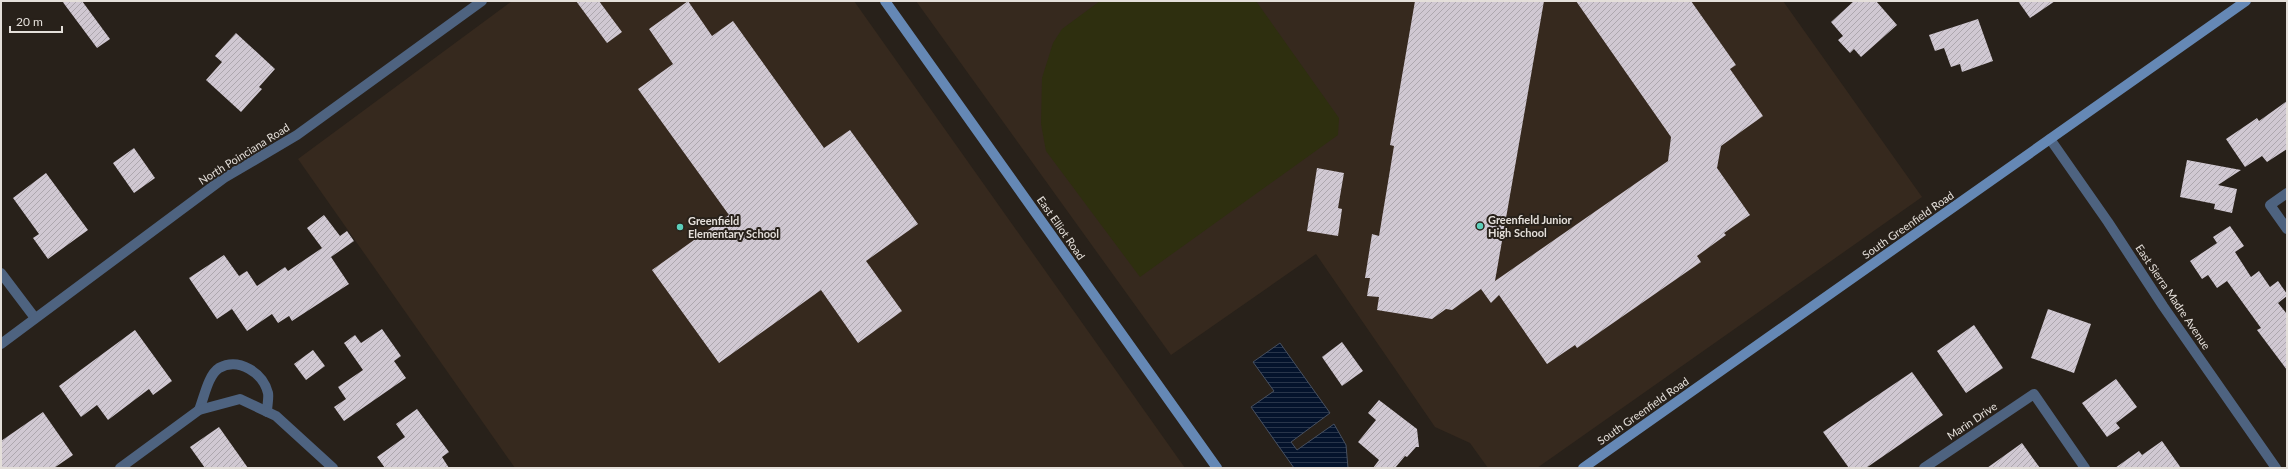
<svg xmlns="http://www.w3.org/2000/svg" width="2288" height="469" font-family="Lato,sans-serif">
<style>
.built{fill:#36291e}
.green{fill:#2e2f0f}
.water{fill:url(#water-rules);stroke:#475060}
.building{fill:url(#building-hatch)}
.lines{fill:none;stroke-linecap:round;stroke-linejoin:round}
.minor{stroke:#4e6380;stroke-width:10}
.secondary{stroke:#6588b5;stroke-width:10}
.poi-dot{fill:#5cceba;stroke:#28211a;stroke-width:1.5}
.labels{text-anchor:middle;stroke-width:4;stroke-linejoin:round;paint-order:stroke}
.street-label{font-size:11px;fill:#e4dfda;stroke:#28211a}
.poi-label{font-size:11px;font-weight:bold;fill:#e4dfda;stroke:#28211a;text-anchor:start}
</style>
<defs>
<pattern id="water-rules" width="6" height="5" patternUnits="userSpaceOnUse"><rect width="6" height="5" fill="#04132c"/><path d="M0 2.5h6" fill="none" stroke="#28354a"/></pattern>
<pattern id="building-hatch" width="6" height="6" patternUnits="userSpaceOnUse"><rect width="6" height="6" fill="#d0c8d2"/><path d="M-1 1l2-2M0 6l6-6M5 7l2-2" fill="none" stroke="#ada7ae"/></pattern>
</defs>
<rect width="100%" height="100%" fill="#28211a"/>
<g class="built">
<polygon points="512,1 854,1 1185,468 515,468 298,159"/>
<polygon points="916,1 1783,1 1922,197 1537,468 1488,468 1470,443 1435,427 1316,254 1171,355"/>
</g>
<polygon class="green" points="1100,1 1256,1 1339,118 1338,135 1140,277 1046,151 1041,124 1042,78 1053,43 1062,29"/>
<polygon class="water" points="1280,343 1330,413 1291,442 1297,450 1334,424 1346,445 1348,468 1294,468 1251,407 1274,391 1253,362"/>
<g class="building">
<polygon points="62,1 82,1 110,39 97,48"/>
<polygon points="576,1 599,1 622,32 607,43"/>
<polygon points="688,1 712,36 733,21 824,148 850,130 918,224 866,261 902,311 858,343 821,290 719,363 652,270 729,215 638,89 673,64 649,29"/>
<polygon points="1415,1 1544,1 1495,281 1668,161 1671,137 1576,1 1691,1 1736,65 1730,69 1763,116 1721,146 1717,168 1750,215 1724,233 1726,235 1697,256 1701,262 1577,348 1575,345 1547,364 1499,295 1491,303 1481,289 1452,310 1446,309 1432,319 1377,310 1379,297 1367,296 1370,278 1365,278 1372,234 1379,236 1394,146 1390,145"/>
<polygon points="1854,1 1876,1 1897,25 1861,57 1854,49 1850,53 1838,40 1843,36 1831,22"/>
<polygon points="2018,1 2055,1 2030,18"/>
<polygon points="1978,19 1993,61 1962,72 1960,64 1951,67 1944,48 1935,51 1929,35"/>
<polygon points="236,33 275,69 259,87 262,89 241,112 206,80 222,62 215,56"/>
<polygon points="2287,101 2287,149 2267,162 2262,156 2245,167 2226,139 2257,118 2259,121"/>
<polygon points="134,148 155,178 134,193 113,163"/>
<polygon points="2187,160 2241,170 2218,185 2237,189 2232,213 2214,209 2215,204 2180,197"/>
<polygon points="1317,168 1344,173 1338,208 1342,209 1338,236 1307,231"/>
<polygon points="46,173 88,230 48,259 33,238 39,234 13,198"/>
<polygon points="324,215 340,236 347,231 354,241 331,257 349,284 292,321 289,316 278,323 272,314 247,331 232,309 217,319 189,278 224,255 239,276 247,271 257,286 285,267 288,271 322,248 307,228"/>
<polygon points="2230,226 2244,246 2235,252 2251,277 2259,271 2270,287 2278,281 2287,294 2287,296 2278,303 2287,314 2287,370 2257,330 2261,328 2227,281 2217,288 2208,275 2202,279 2190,261 2217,243 2213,237"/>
<polygon points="2048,309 2091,324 2074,373 2031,358"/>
<polygon points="1974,325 2003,368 1966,393 1937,351"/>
<polygon points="382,329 401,356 394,361 406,378 344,421 334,407 346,399 338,387 363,370 344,343 355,335 361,343"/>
<polygon points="135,330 172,381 153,395 149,389 108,420 97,405 81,417 59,386"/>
<polygon points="1342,342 1363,371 1342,386 1322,357"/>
<polygon points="313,350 325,366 306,380 294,364"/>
<polygon points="1912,372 1943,415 1866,468 1849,468 1823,432"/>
<polygon points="2116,379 2137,407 2116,423 2120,428 2107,437 2082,403"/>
<polygon points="1379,400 1417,429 1419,447 1416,447 1407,457 1405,456 1395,468 1373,468 1379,460 1358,442 1376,420 1368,413"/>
<polygon points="417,409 449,452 442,457 449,468 385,468 377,457 405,437 396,424"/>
<polygon points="43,412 73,455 54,468 1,468 1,441"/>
<polygon points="219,427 248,468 205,468 190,447"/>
<polygon points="2162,441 2181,468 2115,468 2139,451 2142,455"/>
<polygon points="2022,443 2040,468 1987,468"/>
</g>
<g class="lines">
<g class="minor">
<polyline points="2050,139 2108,222 2163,306 2276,468"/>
<polyline points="2287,193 2270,205 2287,229"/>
<polyline points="1,273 35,318"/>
<polyline points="1,344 224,178 297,135 482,1"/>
<path d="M199 410C204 398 208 375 219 368 239 357 263 373 268 393 269 398 267 406 267 412"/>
<polyline points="120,468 199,410 240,399 276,416 333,468"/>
<polyline points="1924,468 2034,394 2085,468"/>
</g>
<g class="secondary">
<polyline points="885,1 1217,468"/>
<polyline points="1583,468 2246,1"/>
</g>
</g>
<g class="poi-dot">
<circle cx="1480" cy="226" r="4"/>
<circle cx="680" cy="227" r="4"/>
</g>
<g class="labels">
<g class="street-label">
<text transform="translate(244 154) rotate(-32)" y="4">North Poinciana Road</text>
<text transform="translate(1908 225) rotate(-35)" y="4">South Greenfield Road</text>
<text transform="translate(1061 228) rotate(55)" y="4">East Elliot Road</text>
<text transform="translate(2173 297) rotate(56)" y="4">East Sierra Madre Avenue</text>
<text transform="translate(1643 411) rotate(-35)" y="4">South Greenfield Road</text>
<text transform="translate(1972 421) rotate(-34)" y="4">Marin Drive</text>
</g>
<g class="poi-label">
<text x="1488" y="224">Greenfield Junior<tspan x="1488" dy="13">High School</tspan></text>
<text x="688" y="225">Greenfield<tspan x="688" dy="13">Elementary School</tspan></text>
</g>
</g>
<rect width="2288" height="469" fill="none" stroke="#e4dfda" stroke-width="4"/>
<path d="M10 26v6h52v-6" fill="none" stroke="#e4dfda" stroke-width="2"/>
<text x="16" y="26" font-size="12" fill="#e4dfda" stroke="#28211a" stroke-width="3" paint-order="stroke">20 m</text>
</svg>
